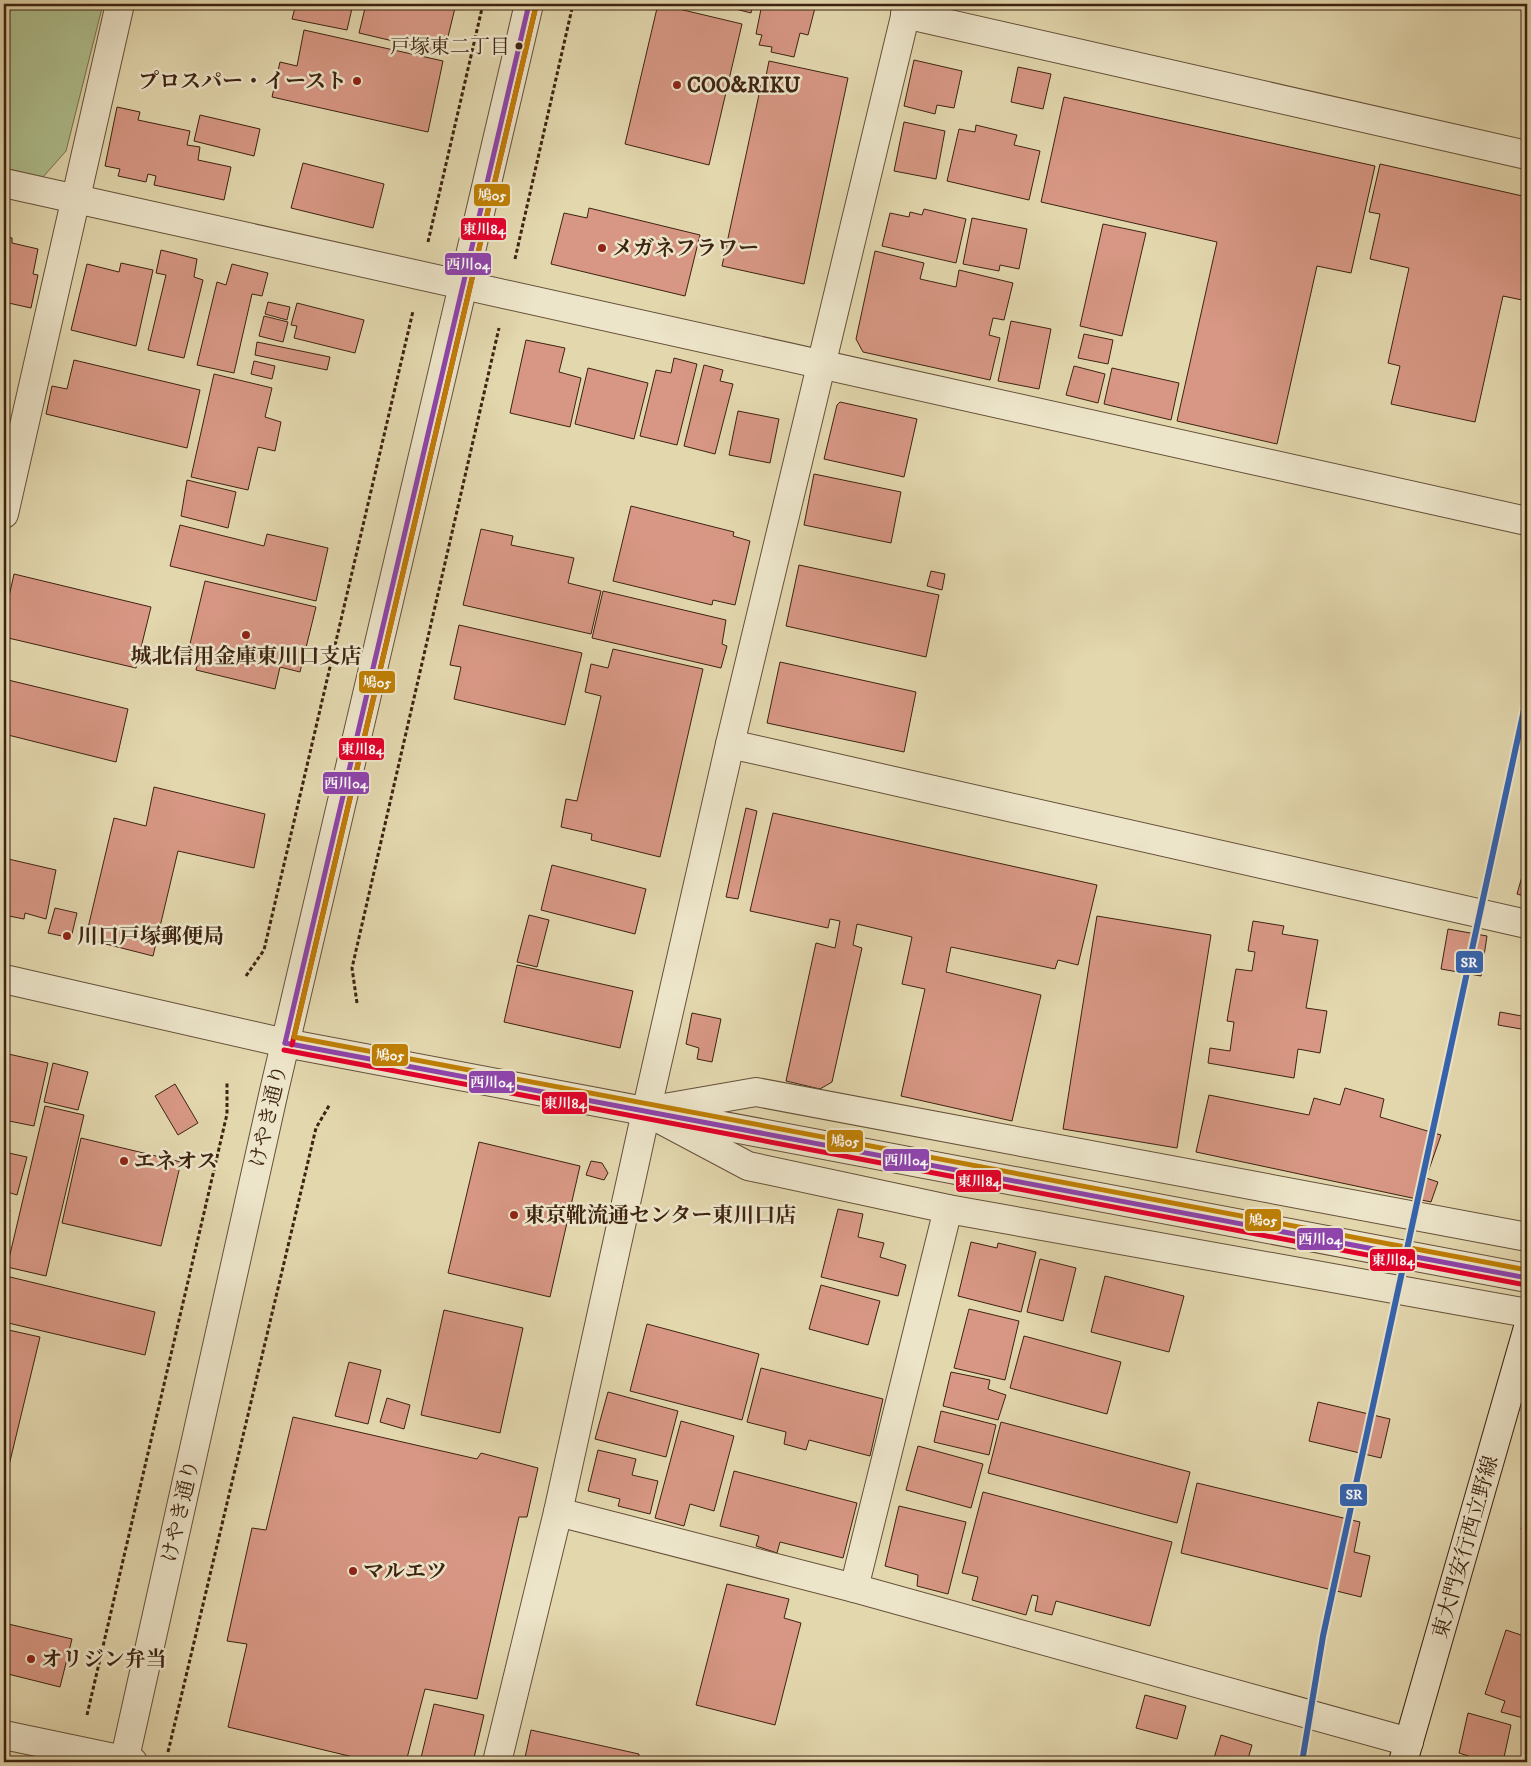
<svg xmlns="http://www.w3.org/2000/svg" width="1531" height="1766" font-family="'IM FELL DW Pica','Noto Serif JP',serif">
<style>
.green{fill:#afbf8e;stroke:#767150}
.building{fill:#d79784;stroke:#3d2311}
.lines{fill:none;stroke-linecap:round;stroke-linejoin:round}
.minor-casing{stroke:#665038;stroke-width:30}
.tertiary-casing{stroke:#665038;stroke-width:30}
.secondary-casing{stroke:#3d2311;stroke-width:30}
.path{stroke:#3d2311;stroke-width:3;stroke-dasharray:4 2.5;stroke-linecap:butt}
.minor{stroke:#ede5ca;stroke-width:28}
.tertiary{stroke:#ede5ca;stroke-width:28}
.secondary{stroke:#ede5ca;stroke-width:28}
.bus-1-casing{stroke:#ede5ca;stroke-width:9}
.bus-2-casing{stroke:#ede5ca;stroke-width:9}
.bus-3-casing{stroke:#ede5ca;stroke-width:9}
.bus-1{stroke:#8e44ad;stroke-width:5}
.bus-2{stroke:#e4002b;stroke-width:5}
.bus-3{stroke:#bf7f05;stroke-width:5}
.metro-1-casing{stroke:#ede5ca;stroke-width:10}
.metro-1{stroke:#3564af;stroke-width:6}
.bus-dot{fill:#3d2311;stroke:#ede5ca;stroke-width:2}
.poi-dot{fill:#8f2418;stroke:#ede5ca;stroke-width:2}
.labels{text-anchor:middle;stroke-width:5;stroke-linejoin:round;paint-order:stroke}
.bus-label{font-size:20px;fill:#3d2311;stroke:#ede5ca;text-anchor:end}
.poi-label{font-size:21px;font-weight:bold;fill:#3d2311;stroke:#ede5ca;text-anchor:start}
.street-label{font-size:21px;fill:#3d2311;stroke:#ede5ca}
.line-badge{stroke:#ede5ca;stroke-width:2}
.badge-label{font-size:14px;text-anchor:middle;font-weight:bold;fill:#fff}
</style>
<rect width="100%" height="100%" fill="#e3d7ae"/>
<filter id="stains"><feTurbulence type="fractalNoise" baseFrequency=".004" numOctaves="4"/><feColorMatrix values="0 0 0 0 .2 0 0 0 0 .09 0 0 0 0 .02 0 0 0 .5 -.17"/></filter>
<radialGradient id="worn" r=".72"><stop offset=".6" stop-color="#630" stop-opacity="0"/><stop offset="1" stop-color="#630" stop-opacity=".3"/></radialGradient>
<polygon class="green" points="4,4 103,4 66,151 43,177 4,168"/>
<g class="building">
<polygon points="296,4 353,4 347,30 292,19"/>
<polygon points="366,4 437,4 455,8 444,53 359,33"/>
<polygon points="658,4 742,24 709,165 625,144"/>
<polygon points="716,4 753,4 751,13"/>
<polygon points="762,4 816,4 808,35 800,33 794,57 771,52 772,47 759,45 762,35 756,34"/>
<polygon points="304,30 443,61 428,132 272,97 280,62 297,66"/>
<polygon points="914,60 962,71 954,108 937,105 935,114 904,106"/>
<polygon points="769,61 848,78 804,284 722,266 763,76 766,76"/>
<polygon points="1018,67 1051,74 1043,109 1011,102"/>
<polygon points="1064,97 1375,166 1351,273 1317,266 1277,444 1177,421 1217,242 1041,202"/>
<polygon points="117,107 140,112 138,120 190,131 187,145 200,147 198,160 231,167 224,200 154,185 156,176 148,174 146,182 118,176 120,169 105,166"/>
<polygon points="200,115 260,129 254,156 194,141"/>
<polygon points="904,122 945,131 936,179 894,171"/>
<polygon points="976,125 1017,135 1014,145 1040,151 1029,200 947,181 959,129 975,132"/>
<polygon points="303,163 384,184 373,228 291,208"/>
<polygon points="1380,164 1527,197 1527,301 1503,296 1475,422 1391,404 1400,366 1388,363 1409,268 1370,259 1380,214 1369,212"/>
<polygon points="589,208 700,235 685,296 551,264 564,213 587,218"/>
<polygon points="924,209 966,219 956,263 882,246 890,213 909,217 910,212 922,215"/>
<polygon points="972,218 1027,229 1019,269 1000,265 999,271 963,264"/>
<polygon points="1103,224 1146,233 1122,336 1080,326"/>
<polygon points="4,236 12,238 12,243 38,249 33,274 38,275 31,308 4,302"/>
<polygon points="161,250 197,259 194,277 203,280 184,358 148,350 166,275 156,273"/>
<polygon points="875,251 924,263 920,279 956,287 959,270 1013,283 1004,320 993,318 989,335 1000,338 990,380 863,352 856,339"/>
<polygon points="121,263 153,270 136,346 71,330 87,264 119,272"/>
<polygon points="232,264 268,273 262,296 252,294 234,373 197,365 217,282 226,285"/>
<polygon points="268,302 290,307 287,320 265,314"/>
<polygon points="297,303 364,320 355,353 294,338 297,326 291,325"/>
<polygon points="264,316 288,322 283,342 259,336"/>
<polygon points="1011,321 1051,329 1039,389 998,381"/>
<polygon points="1084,334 1113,340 1108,364 1078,358"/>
<polygon points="526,340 565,348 559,372 581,378 570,427 510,413"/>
<polygon points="257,342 330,357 327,370 255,355"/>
<polygon points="674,358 697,364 677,445 640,436 656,370 671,373"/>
<polygon points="74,360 200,390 187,448 46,414 52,386 67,389"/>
<polygon points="254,361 275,366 272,379 251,374"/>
<polygon points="704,365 723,370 720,381 733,384 715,454 684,446"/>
<polygon points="1074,366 1105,374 1098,403 1066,395"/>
<polygon points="588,368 648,383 634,439 575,424"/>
<polygon points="1112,368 1179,383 1171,420 1104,404"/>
<polygon points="214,374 272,388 265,417 281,422 275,451 258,447 248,490 191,477"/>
<polygon points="840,402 917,419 904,477 824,459 837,405"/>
<polygon points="738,411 779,419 770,463 729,455"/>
<polygon points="814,474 901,492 891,543 804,525"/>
<polygon points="187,480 236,492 228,528 181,516"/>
<polygon points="631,506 734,532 733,536 750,541 735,605 713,600 712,605 613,581"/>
<polygon points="180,525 264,546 267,534 328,548 316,601 170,566"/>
<polygon points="481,529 513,536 511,545 574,558 568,583 601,591 591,634 463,605"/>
<polygon points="799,565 939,595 926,657 786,626"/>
<polygon points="931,571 945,574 942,590 927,586"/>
<polygon points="14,574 151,607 136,668 4,637 4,619"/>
<polygon points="205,581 316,607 300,672 280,667 275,689 196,670 201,650 189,648"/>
<polygon points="603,591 726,620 722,644 727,646 721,668 592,638"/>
<polygon points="459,625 582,653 565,725 454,699 461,667 450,665"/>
<polygon points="613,649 703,669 660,857 591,840 592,834 561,827 566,799 577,801 601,696 585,692 591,664 608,668"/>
<polygon points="780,662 916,692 904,752 767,723"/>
<polygon points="4,679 128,709 116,762 4,734"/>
<polygon points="154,787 265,814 254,868 178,851 153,956 90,940 87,932 114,818 146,826"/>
<polygon points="746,808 757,811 738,899 726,897"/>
<polygon points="773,813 1097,885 1078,965 1058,960 1055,969 951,947 946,972 1041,995 1012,1121 901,1096 925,989 902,984 912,937 857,924 853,945 862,948 832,1082 820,1089 786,1081 816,943 835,948 840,921 830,919 828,928 750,911"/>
<polygon points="4,858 56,870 46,919 25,913 24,919 4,915"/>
<polygon points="1527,859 1527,897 1517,894"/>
<polygon points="552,865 646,889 635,934 541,910"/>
<polygon points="55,908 77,913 71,938 48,933"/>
<polygon points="529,915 549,920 537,967 517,962"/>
<polygon points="1097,916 1211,935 1177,1148 1063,1129"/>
<polygon points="1253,921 1284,926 1282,934 1318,940 1306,1008 1327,1011 1320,1053 1298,1049 1294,1078 1208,1063 1210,1048 1230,1051 1234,1022 1227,1021 1236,969 1252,971 1255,952 1248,951"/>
<polygon points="1448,929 1487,936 1481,976 1441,969"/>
<polygon points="517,965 633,991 620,1048 504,1022"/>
<polygon points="1500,1012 1527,1017 1527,1030 1498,1025"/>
<polygon points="692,1013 721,1019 712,1062 697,1059 699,1048 686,1044"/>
<polygon points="4,1053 48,1063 34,1126 4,1120"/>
<polygon points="53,1063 88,1072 78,1110 44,1102"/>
<polygon points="175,1084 198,1123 178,1135 155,1096"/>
<polygon points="1345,1088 1384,1099 1380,1117 1441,1135 1426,1178 1438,1182 1431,1202 1196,1152 1209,1095 1309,1115 1314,1098 1340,1105"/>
<polygon points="45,1106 84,1115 46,1276 7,1267"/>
<polygon points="81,1138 181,1162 161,1246 62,1223"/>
<polygon points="479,1142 580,1166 550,1297 448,1273"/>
<polygon points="4,1152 27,1157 17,1195 4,1191"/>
<polygon points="591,1161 602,1163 608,1173 604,1180 586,1175"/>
<polygon points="4,1209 10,1210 4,1236"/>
<polygon points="838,1209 863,1214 858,1237 884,1243 880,1257 906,1265 898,1296 821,1277"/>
<polygon points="971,1242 997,1248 998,1243 1036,1252 1021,1312 958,1296"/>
<polygon points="1040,1259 1076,1268 1063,1321 1027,1312"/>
<polygon points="6,1276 155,1312 145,1355 4,1322"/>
<polygon points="1105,1276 1184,1296 1169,1352 1091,1332"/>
<polygon points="821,1285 880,1301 868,1345 809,1329"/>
<polygon points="969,1309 1019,1321 1005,1380 954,1368"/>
<polygon points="444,1310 523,1328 500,1433 421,1415"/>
<polygon points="647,1324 759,1354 742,1420 630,1391"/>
<polygon points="4,1329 40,1337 4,1486"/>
<polygon points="1024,1336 1121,1362 1107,1414 1010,1388"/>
<polygon points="349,1362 381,1370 368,1424 335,1416"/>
<polygon points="761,1368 883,1399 870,1456 809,1440 806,1450 784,1444 786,1432 747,1422"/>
<polygon points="951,1372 990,1380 988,1389 1006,1395 998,1420 943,1406"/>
<polygon points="608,1392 678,1411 666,1457 595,1439"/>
<polygon points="387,1398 410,1405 404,1429 380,1422"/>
<polygon points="1318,1402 1390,1419 1381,1458 1309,1441"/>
<polygon points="941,1411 996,1425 989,1455 934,1442"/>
<polygon points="293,1417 477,1459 481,1453 538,1468 527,1517 519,1517 477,1699 425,1689 406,1762 374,1762 228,1727 247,1644 227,1641 252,1528 266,1530"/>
<polygon points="681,1421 734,1436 714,1511 690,1504 684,1526 655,1518"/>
<polygon points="1001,1422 1190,1472 1177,1523 988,1473"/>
<polygon points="918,1446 983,1464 971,1508 906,1490"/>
<polygon points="598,1450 636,1459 632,1475 658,1481 650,1514 618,1506 620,1499 588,1491"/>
<polygon points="734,1471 857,1503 843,1558 780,1542 777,1553 756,1546 759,1536 720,1526"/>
<polygon points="1197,1483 1360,1522 1354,1552 1370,1556 1361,1597 1181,1553"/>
<polygon points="983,1492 1172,1542 1150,1626 1056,1601 1052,1615 1035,1611 1038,1596 1032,1595 1026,1615 972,1600 978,1577 962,1573"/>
<polygon points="899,1506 966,1522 948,1594 917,1586 918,1575 885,1566"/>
<polygon points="1527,1506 1527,1530 1521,1529"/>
<polygon points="727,1584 789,1599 784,1618 801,1623 775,1725 696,1705"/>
<polygon points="4,1623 72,1639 60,1687 4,1673"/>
<polygon points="1506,1630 1527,1637 1527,1719 1501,1712 1505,1701 1485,1694"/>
<polygon points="1145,1695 1186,1706 1177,1739 1136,1728"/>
<polygon points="434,1704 484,1715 473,1762 420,1762"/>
<polygon points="1468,1713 1511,1725 1503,1762 1487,1762 1459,1753"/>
<polygon points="531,1730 639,1754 638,1762 524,1762"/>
<polygon points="1221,1735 1252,1745 1247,1762 1229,1762 1214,1758"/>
<polygon points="1527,1746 1527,1762 1521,1762"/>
</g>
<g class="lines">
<defs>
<g id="minor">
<polyline points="905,14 1527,155"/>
<polyline points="4,183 1527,521"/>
<polyline points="4,514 120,4"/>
<polyline points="730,744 1527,924"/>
<polyline points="647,1111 756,1092 1527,1237"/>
<polyline points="654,1116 748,1166 948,1209 1527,1313"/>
<polyline points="558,1512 854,1588 1409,1742"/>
<polyline points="854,1588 948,1209"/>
<polyline points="4,1735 133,1762"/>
<polyline points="497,1762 558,1512 646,1112 730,744 908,4"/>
</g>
<g id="tertiary">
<polyline points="4,979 285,1043 1527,1278"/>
<polyline points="124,1762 274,1091 529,4"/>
</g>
<polyline id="secondary" points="1403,1762 1527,1331"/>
</defs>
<use href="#minor" class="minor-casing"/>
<use href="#tertiary" class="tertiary-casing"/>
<use href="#secondary" class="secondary-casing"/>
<g class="path">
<polyline points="428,242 483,4"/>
<polyline points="515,259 573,4"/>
<polyline points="246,976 264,950 413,311"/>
<polyline points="357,1003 352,968 499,328"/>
<polyline points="87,1715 227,1114 227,1081"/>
<polyline points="168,1752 316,1128 330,1104"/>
</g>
<use href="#minor" class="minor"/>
<use href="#tertiary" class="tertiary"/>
<use href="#secondary" class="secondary"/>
<defs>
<g id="bus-1">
<polyline points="285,1043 1527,1278"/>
<polyline points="285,1043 529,4"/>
</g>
<g id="bus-2">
<polyline points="292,1045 536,6"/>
<polyline points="284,1050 1526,1285"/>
</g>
<polyline id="bus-3" points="536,6 294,1037 1527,1270"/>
</defs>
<use href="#bus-1" class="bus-1-casing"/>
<use href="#bus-2" class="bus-2-casing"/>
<use href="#bus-3" class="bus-3-casing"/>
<use href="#bus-1" class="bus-1"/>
<use href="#bus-2" class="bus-2"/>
<use href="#bus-3" class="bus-3"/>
<defs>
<polyline id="metro-1" points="1302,1762 1323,1636 1527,696"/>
</defs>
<use href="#metro-1" class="metro-1-casing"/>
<use href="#metro-1" class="metro-1"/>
</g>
<circle class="bus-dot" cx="519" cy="46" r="4.5"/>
<g class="poi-dot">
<circle cx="357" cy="81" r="5"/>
<circle cx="677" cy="85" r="5"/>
<circle cx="602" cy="248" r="5"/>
<circle cx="246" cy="635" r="5"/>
<circle cx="67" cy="936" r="5"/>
<circle cx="124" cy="1161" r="5"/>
<circle cx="514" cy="1215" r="5"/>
<circle cx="353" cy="1571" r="5"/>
<circle cx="31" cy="1659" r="5"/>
</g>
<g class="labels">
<g class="bus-label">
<text x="510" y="53">戸塚東二丁目</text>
</g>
<g class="poi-label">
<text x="347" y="88" text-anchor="end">プロスパー・イースト</text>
<text x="687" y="92">COO&amp;RIKU</text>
<text x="612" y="255">メガネフラワー</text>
<text x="246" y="663" text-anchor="middle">城北信用金庫東川口支店</text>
<text x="77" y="943">川口戸塚郵便局</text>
<text x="134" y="1168">エネオス</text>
<text x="524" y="1222">東京靴流通センター東川口店</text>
<text x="363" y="1578">マルエツ</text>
<text x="41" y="1666">オリジン弁当</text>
</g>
<g class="street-label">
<text transform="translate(268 1116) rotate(-77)" y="7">けやき通り</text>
<text transform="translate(180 1511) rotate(-77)" y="7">けやき通り</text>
<text transform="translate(1465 1547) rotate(-74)" y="7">東大門安行西立野線</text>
</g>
</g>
<g class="line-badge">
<rect x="473" y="183" width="38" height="24" rx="5" fill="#bf7f05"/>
<rect x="460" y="217" width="47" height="24" rx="5" fill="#e4002b"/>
<rect x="444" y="252" width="48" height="24" rx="5" fill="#8e44ad"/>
<rect x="358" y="670" width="38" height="24" rx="5" fill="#bf7f05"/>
<rect x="338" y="737" width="47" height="24" rx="5" fill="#e4002b"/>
<rect x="322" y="771" width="48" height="24" rx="5" fill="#8e44ad"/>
<rect x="1455" y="950" width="29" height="24" rx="5" fill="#3564af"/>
<rect x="371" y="1043" width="38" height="24" rx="5" fill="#bf7f05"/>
<rect x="468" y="1070" width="48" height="24" rx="5" fill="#8e44ad"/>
<rect x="541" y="1091" width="47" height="24" rx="5" fill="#e4002b"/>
<rect x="826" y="1129" width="38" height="24" rx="5" fill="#bf7f05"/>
<rect x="882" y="1148" width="48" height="24" rx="5" fill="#8e44ad"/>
<rect x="955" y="1169" width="47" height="24" rx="5" fill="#e4002b"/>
<rect x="1244" y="1208" width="38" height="24" rx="5" fill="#bf7f05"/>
<rect x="1296" y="1227" width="48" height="24" rx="5" fill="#8e44ad"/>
<rect x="1369" y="1248" width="47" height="24" rx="5" fill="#e4002b"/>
<rect x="1339" y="1483" width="29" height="24" rx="5" fill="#3564af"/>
</g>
<g class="badge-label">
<text x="492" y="200">鳩05</text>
<text x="484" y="234">東川84</text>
<text x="468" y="269">西川04</text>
<text x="377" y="687">鳩05</text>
<text x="362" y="754">東川84</text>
<text x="346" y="788">西川04</text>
<text x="1469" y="967">SR</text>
<text x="390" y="1060">鳩05</text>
<text x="492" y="1087">西川04</text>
<text x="565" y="1108">東川84</text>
<text x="845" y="1146">鳩05</text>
<text x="906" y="1165">西川04</text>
<text x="979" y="1186">東川84</text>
<text x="1263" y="1225">鳩05</text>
<text x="1320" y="1244">西川04</text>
<text x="1393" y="1265">東川84</text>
<text x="1354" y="1499">SR</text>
</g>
<rect width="1531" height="1766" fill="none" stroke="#e3d7ae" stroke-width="20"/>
<rect x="5" y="5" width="1521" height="1756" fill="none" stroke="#3d2311" stroke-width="2.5"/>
<rect x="10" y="10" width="1511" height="1746" fill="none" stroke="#3d2311"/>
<rect width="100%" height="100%" filter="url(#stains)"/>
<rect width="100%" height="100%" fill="url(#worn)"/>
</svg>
